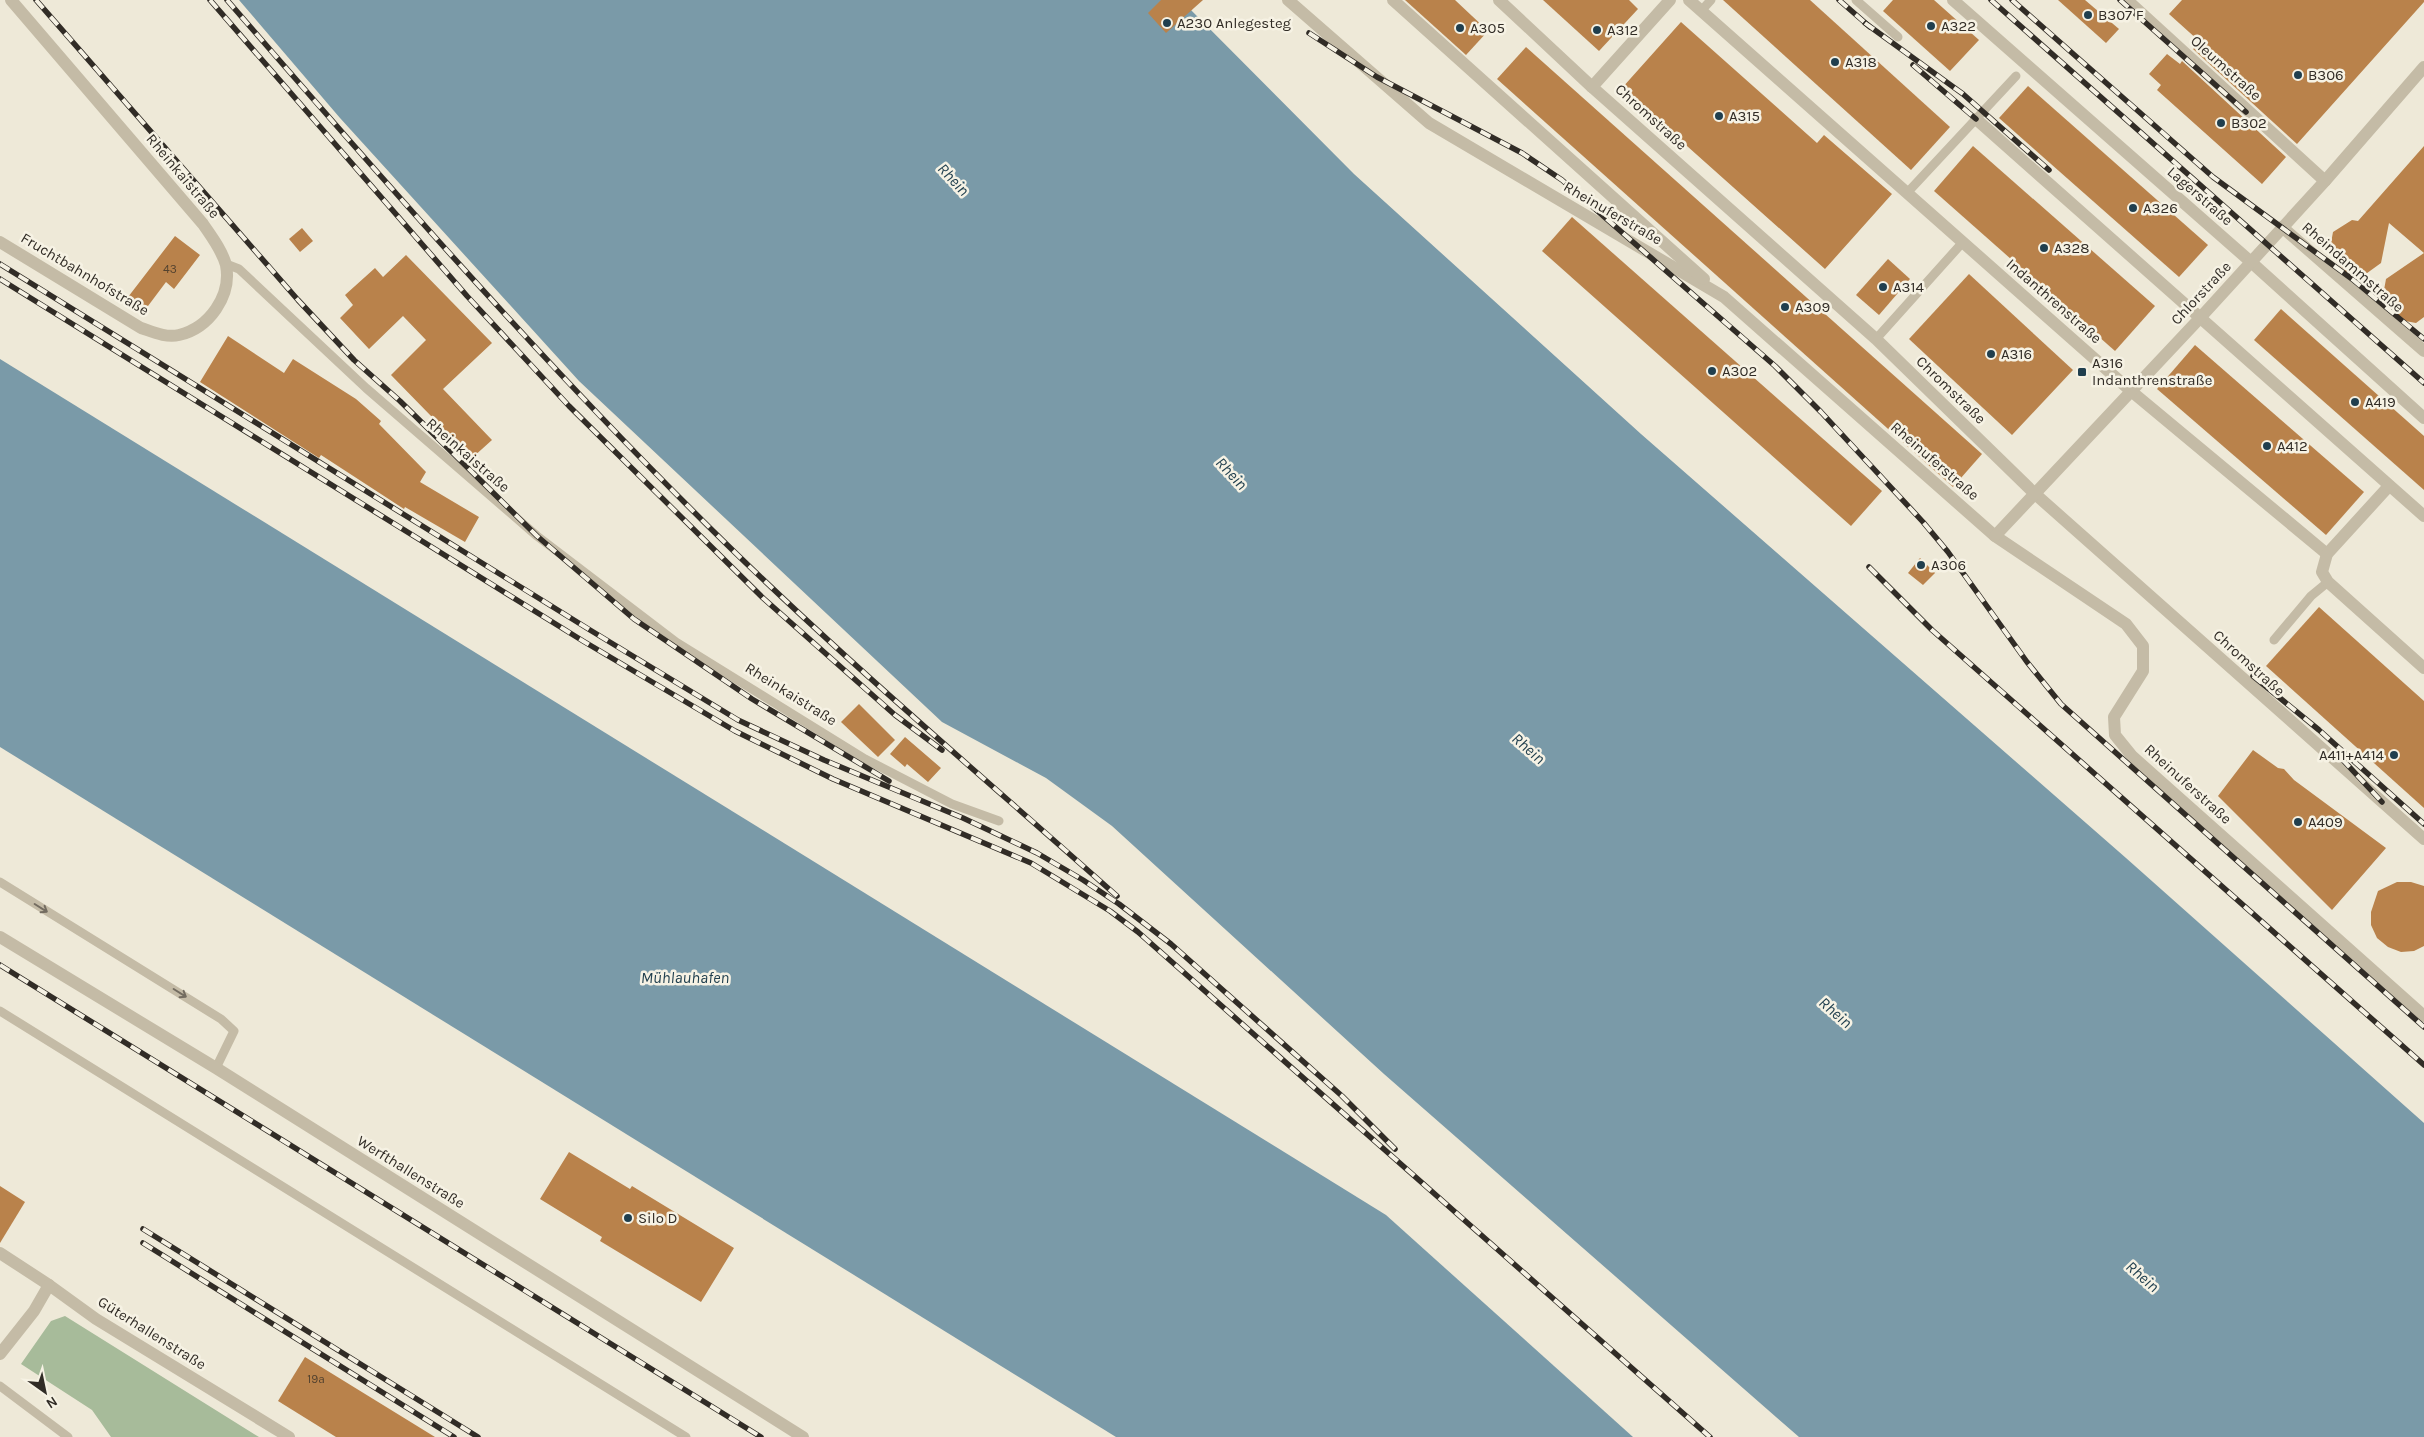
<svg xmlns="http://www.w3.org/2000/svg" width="2424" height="1437" font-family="Karla,sans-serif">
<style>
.green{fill:#a7bb9a}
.water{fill:#7a9aa8}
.building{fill:#b9824b}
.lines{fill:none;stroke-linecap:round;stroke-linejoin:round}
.lane{stroke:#c4bba6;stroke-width:9}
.street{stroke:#c4bba6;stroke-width:12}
.rail-casing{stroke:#312c26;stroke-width:5.5}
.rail{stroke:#f6f2e4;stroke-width:4;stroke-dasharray:11;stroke-linecap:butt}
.oneway{stroke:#736c60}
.poi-dot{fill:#203f4e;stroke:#f6f2e4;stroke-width:2}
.labels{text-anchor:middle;stroke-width:5;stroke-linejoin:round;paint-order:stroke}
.number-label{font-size:12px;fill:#53422f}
.poi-label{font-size:15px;fill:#312c26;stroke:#f6f2e4;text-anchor:start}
.street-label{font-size:15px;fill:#312c26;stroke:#f6f2e4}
.water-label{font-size:16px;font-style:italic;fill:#203f4e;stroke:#f6f2e4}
</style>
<rect width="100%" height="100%" fill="#eee9d8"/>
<polygon class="green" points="65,1316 259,1437 111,1437 92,1410 21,1364 51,1321"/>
<g class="water">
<polygon points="239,0 1181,0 1354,174 1641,434 2126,858 2424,1123 2424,1437 1799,1437 1384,1074 1112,826 1046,778 942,722 579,381 340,118"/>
<polygon points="0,359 1386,1215 1633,1437 1116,1437 0,747"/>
</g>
<g class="building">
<polygon points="1161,0 1203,0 1166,33 1148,13"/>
<polygon points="1405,0 1455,0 1488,31 1466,55"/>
<polygon points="1543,0 1629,0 1638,9 1599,51"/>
<polygon points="1723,0 1810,0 1950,127 1911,170"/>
<polygon points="1893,0 1934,0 1979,40 1950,71 1883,11"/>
<polygon points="2058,0 2085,0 2119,29 2106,43"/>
<polygon points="2182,0 2424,0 2424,2 2297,144 2193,49 2199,41 2169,14"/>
<polygon points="1681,22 1817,143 1824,135 1892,194 1825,269 1622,88"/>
<polygon points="1526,47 1982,454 1953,487 1497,79"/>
<polygon points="2167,54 2180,64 2182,61 2286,157 2262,184 2157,90 2161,85 2149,74"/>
<polygon points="2028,86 2208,245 2179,277 1999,118"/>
<polygon points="1973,146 2155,306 2115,351 1934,191"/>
<polygon points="2424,146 2424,317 2416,323 2400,320 2382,301 2386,279 2424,253 2389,223 2381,263 2363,276 2347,273 2329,254 2333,232 2352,220 2358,221"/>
<polygon points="1572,217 1882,491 1851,526 1542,251"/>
<polygon points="302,228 313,241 300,252 289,239"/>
<polygon points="175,236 200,255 174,289 166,282 142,314 125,301"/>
<polygon points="406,255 492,343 443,389 492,440 472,458 391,375 426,340 403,316 369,349 340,318 353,305 345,295 375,268 383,277"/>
<polygon points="1888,259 1910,279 1879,315 1856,295"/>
<polygon points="1969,274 2073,370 2012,435 1909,339"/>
<polygon points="2281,309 2424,436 2424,490 2254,340"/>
<polygon points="228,336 284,373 293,359 356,399 381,421 379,424 426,472 420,482 479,517 465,542 405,507 404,509 321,455 319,458 200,382"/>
<polygon points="2195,345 2364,492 2326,535 2157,389"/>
<polygon points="1920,558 1935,573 1923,585 1908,573"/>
<polygon points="2319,607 2424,701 2424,808 2266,666"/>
<polygon points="859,704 895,740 878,757 841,722"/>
<polygon points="905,737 941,768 928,782 907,764 905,767 890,754"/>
<polygon points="2253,750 2278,768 2284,769 2294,780 2386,848 2332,910 2218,796"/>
<polygon points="2397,882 2411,882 2424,886 2424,946 2414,951 2401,952 2388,947 2377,938 2371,925 2371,912 2378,891"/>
<polygon points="569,1152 630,1189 632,1186 734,1248 701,1302 600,1241 602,1237 540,1199"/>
<polygon points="0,1186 25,1202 0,1243"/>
<polygon points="305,1357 435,1437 336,1437 278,1401"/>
</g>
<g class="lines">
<g class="lane">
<polyline points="1856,0 1898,37"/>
<polyline points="1701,11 1711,0"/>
<polyline points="1907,193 2016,76"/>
<polyline points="226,264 239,269 366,388 537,536 676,642 865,759 952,804 999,821"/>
<polyline points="1876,339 1963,242"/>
<polyline points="2274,640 2311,596 2328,582"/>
<polyline points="0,882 221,1019 234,1031 216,1068"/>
<polyline points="0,1011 686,1437"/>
<polyline points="0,1386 68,1437"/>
</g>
<g class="street">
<polyline points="1288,0 1429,123 1724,297 1995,536 2126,624 2143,646 2143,671 2114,717 2115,735 2132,756 2424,1016"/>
<polyline points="1393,0 1704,279"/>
<polyline points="1499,0 1592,87 1876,339 2034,493 2424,839"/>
<polyline points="1689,0 2131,391 2327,554"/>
<polyline points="1953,0 2251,262 2424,418"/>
<polyline points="2127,0 2325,181"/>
<polyline points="1592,87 1670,0"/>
<polyline points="1976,119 2424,516"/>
<polyline points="2282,227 2424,351"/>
<path d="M0 242 141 328C153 332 166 338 179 335 209 328 232 296 226 265 222 250 211 236 203 224L11 0"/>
<polyline points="2389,486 2327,554 2322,572 2328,582 2424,668"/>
<polyline points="1995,536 2200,318 2325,181 2424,67"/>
<polyline points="0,937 216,1068 803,1437"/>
<polyline points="0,1253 49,1285 96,1319 289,1437"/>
<polyline points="0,1354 34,1311 49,1285"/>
</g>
<defs>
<g id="rail">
<polyline points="36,0 298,300 354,360 400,401 537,536 634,619 752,699 889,781"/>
<polyline points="210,0 467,296 569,406 763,598 895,715 942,750"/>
<path d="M227 0C377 173 527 345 689 507 825 644 973 768 1117 896"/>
<polyline points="1839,0 1870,27"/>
<polyline points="1991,0 2424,383"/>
<polyline points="2012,0 2213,177 2352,279 2424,339"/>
<polyline points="2120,0 2246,112"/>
<polyline points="1865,23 1963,94 2049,170"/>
<polyline points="1309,33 1377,77 1522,153 1562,180 1775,366 1821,412 1923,522 1948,552 2027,662 2061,704 2424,1027"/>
<polyline points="1913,65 1976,119"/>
<polyline points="0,264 590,630 738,720 824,760 963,818 1037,853 1083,880 1119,904 1171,944 1342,1096 1395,1149"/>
<polyline points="0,279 583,641 735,731 833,779 1031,863 1110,911 1138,932 1710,1437"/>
<polyline points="1869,567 1932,630 2424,1065"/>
<polyline points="2253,676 2319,730 2424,824"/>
<polyline points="2342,759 2382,802"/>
<polyline points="0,965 761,1437"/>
<polyline points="143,1229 478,1437"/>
<polyline points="143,1243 454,1437"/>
</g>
</defs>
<use href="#rail" class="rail-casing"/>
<use href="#rail" class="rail"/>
</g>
<defs><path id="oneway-shaft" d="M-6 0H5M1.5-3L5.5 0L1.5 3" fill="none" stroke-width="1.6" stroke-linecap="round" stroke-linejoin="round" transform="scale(1.25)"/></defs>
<g class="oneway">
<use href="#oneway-shaft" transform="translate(41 908) rotate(32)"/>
<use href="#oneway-shaft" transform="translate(180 993) rotate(32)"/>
</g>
<g class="poi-dot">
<circle cx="2088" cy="15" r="5"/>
<circle cx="1167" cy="23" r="5"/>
<circle cx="1931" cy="26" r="5"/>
<circle cx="1460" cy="28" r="5"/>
<circle cx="1597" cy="30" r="5"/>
<circle cx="1835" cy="62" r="5"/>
<circle cx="2298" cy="75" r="5"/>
<circle cx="1719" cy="116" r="5"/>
<circle cx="2221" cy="123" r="5"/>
<circle cx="2133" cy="208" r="5"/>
<circle cx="2044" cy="248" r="5"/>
<circle cx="1883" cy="287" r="5"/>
<circle cx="1785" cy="307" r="5"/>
<circle cx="1991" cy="354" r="5"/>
<circle cx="1712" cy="371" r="5"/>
<rect x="2077" y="367" width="10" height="10" rx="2.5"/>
<circle cx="2355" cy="402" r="5"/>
<circle cx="2267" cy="446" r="5"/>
<circle cx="1921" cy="565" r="5"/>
<circle cx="2394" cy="755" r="5"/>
<circle cx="2298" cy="822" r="5"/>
<circle cx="628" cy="1218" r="5"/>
</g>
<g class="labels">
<g class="number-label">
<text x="170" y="273">43</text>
<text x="316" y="1383">19a</text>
</g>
<g class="poi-label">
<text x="2098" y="20">B307 F</text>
<text x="1177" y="28">A230 Anlegesteg</text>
<text x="1941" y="31">A322</text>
<text x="1470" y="33">A305</text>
<text x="1607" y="35">A312</text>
<text x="1845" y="67">A318</text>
<text x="2308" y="80">B306</text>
<text x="1729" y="121">A315</text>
<text x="2231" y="128">B302</text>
<text x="2143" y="213">A326</text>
<text x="2054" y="253">A328</text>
<text x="1893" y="292">A314</text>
<text x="1795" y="312">A309</text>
<text x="2001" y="359">A316</text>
<text x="2092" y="368">A316<tspan x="2092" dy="17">Indanthrenstraße</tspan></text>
<text x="1722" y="376">A302</text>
<text x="2365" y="407">A419</text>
<text x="2277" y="451">A412</text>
<text x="1931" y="570">A306</text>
<text x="2384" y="760" text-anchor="end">A411+A414</text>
<text x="2308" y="827">A409</text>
<text x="638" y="1223">Silo D</text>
</g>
<g class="street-label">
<text transform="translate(2226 68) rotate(42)" y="5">Oleumstraße</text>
<text transform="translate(1651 117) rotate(42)" y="5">Chromstraße</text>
<text transform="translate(183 176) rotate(50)" y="5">Rheinkaistraße</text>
<text transform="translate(2200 196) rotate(41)" y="5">Lagerstraße</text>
<text transform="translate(1613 213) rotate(30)" y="5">Rheinuferstraße</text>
<text transform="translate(2353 267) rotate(41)" y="5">Rheindammstraße</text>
<text transform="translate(85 274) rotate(31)" y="5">Fruchtbahnhofstraße</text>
<text transform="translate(2201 293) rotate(-47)" y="5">Chlorstraße</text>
<text transform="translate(2054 301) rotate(41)" y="5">Indanthrenstraße</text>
<text transform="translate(1951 390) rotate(44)" y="5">Chromstraße</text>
<text transform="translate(468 455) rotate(41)" y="5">Rheinkaistraße</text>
<text transform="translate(1935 461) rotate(41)" y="5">Rheinuferstraße</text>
<text transform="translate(2249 663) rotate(42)" y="5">Chromstraße</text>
<text transform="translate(791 694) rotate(32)" y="5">Rheinkaistraße</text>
<text transform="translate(2188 784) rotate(42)" y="5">Rheinuferstraße</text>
<text transform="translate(411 1172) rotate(32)" y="5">Werfthallenstraße</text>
<text transform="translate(152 1333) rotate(32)" y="5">Güterhallenstraße</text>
</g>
<g class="water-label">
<text transform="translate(954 179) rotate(47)" y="6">Rhein</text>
<text transform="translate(1232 473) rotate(47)" y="6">Rhein</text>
<text transform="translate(1529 748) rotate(41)" y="6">Rhein</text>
<text x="685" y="983">Mühlauhafen</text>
<text transform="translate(1836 1012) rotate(41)" y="6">Rhein</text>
<text transform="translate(2143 1276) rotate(41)" y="6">Rhein</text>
</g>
</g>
<g transform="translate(45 1392) rotate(147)" stroke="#f6f2e4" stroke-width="4" paint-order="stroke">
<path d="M0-4L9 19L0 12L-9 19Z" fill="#312c26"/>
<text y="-8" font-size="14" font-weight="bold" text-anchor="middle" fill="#312c26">N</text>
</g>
</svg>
